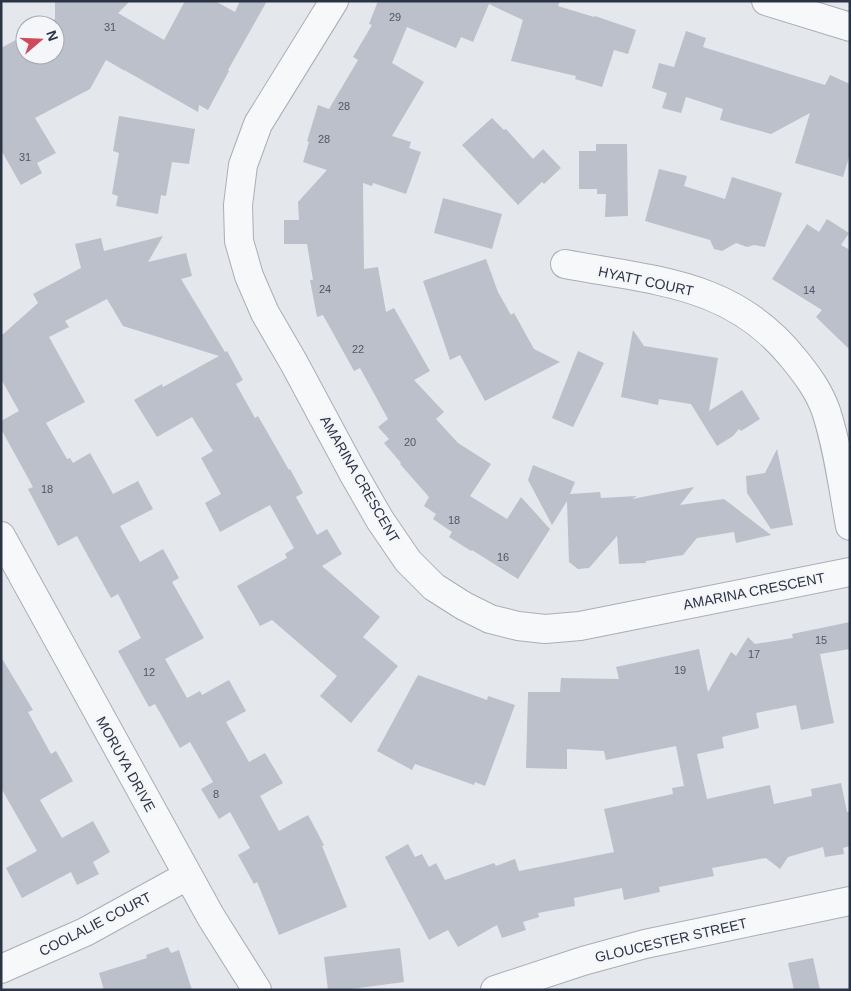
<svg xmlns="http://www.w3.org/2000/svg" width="851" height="991" font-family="Arial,sans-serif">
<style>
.building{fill:#bbc0ca}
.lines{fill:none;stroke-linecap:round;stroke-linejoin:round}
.minor-casing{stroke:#a9aeb7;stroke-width:30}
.minor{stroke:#f7f8fa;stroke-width:28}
.labels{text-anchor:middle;stroke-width:5;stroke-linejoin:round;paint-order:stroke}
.number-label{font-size:11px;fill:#4f5766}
.street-label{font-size:14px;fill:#2b3445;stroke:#f4f6f9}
</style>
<rect width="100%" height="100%" fill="#e4e7ec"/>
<g class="building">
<polygon points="55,1 130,1 118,13 164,40 185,1 215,1 235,12 240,1 267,1 228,70 229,71 208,110 199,105 198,112 126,71 126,70 125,71 106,60 90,89 35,118 56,153 37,163 42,173 21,185 1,150 1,48 25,35 25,55 55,55 55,25 43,25 55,19"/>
<polygon points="378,1 560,1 558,6 594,17 595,16 636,30 628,54 614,50 602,87 575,79 576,76 511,61 523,20 489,4 473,42 461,37 456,48 407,27 392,63 424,82 392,136 411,142 409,148 421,152 406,194 373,183 372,186 363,183 364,269 378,267 386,312 394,308 430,371 414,380 444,412 436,419 458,443 491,464 470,496 507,519 521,497 550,529 518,579 472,550 471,551 449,537 452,532 433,519 436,514 424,506 429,497 400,464 401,463 384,443 389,439 378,427 388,419 360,368 354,371 323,315 317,317 310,280 313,280 307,244 284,244 284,220 299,220 298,202 327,170 303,162 309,142 307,141 318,105 329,109 358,60 353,57 372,25 369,24"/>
<polygon points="686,31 706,38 703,47 825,85 830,75 850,84 850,154 843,177 795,163 810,113 771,134 720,120 723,109 686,97 681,113 662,108 667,93 652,88 659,63 674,67"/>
<polygon points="119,116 195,129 189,164 172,162 166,196 161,195 158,214 116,206 118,196 112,194 119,153 113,151"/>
<polygon points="492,118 504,130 506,129 533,159 543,149 561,168 544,184 542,182 518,205 462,145"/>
<polygon points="596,144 627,144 628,216 605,217 606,194 597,194 597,189 579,189 579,151 596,151"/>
<polygon points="659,169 687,176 684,186 725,199 732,177 782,193 765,247 754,245 747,247 736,243 722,251 714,249 710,240 645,221"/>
<polygon points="443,198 502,214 492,249 434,233"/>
<polygon points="827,219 849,233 841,245 850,250 850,350 816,317 822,310 772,279 807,224 819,232"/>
<polygon points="163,236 148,262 186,253 192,276 181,279 225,352 227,351 243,380 236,384 255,418 258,416 289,470 290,469 303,493 296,497 317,535 327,529 342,554 322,566 380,617 363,637 398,666 351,723 320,696 337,676 272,620 260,626 237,586 287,558 285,554 294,548 270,505 220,532 205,503 221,494 201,458 213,451 192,417 157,437 134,400 162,384 163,387 219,356 123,326 107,299 65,321 69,327 49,337 85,402 46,423 67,459 70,458 73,463 90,453 113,494 138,481 153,509 120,526 140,562 163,549 179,578 172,582 204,638 165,659 187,698 200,691 202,695 229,680 246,711 226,722 249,762 265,753 283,783 260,796 279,831 308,815 324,845 322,846 347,907 279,935 257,882 254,884 238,855 250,848 230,812 219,819 201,789 213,782 190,742 180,748 155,704 149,707 118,651 141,638 118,594 111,598 77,536 58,546 28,489 33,487 1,429 1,421 19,411 1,379 1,336 38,303 33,294 81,268 75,244 101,238 104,251"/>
<polygon points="486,259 498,292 511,315 514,313 534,349 560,362 485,401 460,355 450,360 423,281"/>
<polygon points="633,330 644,346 718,358 709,411 742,390 760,419 741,431 739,429 733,436 717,446 691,404 659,399 658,405 621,397"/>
<polygon points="578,351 604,363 573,427 552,418"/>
<polygon points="777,449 793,525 771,529 747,493 746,476 765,473"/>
<polygon points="533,465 575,482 570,494 600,492 601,498 637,496 632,499 694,487 680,505 724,499 771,535 736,543 734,532 697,538 683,555 646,561 646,563 619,564 617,536 589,568 578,569 569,562 567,501 552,525 528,480"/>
<polygon points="850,622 850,649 820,654 834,723 801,730 796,705 756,713 759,728 722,737 724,748 697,754 707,799 770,785 774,804 812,796 811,789 841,783 847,812 850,812 850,846 843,848 844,854 825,857 823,847 788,857 780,869 766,858 712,868 714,876 659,887 660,892 624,900 622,888 574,898 575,906 538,913 539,917 523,922 526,930 502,938 497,925 458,947 448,930 429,940 385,857 408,844 415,857 422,854 429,867 436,863 445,880 494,863 496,866 515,859 519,871 614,852 604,809 673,794 672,788 684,786 676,746 606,760 604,751 567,749 567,769 526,768 528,692 560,692 561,678 619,679 616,667 699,649 708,692 731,652 736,656 748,637 755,644 793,638 792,634"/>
<polygon points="1,657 33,710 28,712 51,754 56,751 73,781 40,800 62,838 93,821 110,852 93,862 99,874 77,885 71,872 22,898 6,868 37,851 1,788"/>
<polygon points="418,675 487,700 488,696 515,705 485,786 475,782 474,785 415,764 412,770 377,751"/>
<polygon points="168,947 171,953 179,950 192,990 104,990 99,973 147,958 146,955"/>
<polygon points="400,948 404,982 343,990 328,990 324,957"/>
<polygon points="813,958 820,990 794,990 788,963"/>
</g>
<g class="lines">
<defs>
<g id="minor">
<polyline points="334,1 258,124 243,165 238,205 239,241 249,276 265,313 294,363 353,473 380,520 408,561 434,587 464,606 490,619 518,626 545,629 580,626 850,572"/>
<polyline points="766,1 850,27"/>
<path d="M565 264C654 281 733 282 794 359 807 375 819 391 826 411 838 448 843 488 850 526"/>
<polyline points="1,536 211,917 257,990"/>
<polyline points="1,969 85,932 187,876"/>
<polyline points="495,990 583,961 645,944 850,901"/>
</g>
</defs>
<use href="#minor" class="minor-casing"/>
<use href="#minor" class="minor"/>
</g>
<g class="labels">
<g class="number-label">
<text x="395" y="21">29</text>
<text x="110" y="31">31</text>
<text x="344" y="110">28</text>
<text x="324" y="143">28</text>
<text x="25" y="161">31</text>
<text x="325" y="293">24</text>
<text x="809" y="294">14</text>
<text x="358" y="353">22</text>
<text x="410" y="446">20</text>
<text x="47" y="493">18</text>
<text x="454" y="524">18</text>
<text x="503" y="561">16</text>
<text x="821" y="644">15</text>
<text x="754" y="658">17</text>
<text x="680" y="674">19</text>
<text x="149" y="676">12</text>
<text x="216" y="798">8</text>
</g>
<g class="street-label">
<text transform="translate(646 281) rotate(12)" y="5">HYATT COURT</text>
<text transform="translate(360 479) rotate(60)" y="5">AMARINA CRESCENT</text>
<text transform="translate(754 591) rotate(-11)" y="5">AMARINA CRESCENT</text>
<text transform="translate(126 764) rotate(61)" y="5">MORUYA DRIVE</text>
<text transform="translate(95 924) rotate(-27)" y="5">COOLALIE COURT</text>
<text transform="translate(671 940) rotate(-13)" y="5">GLOUCESTER STREET</text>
</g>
</g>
<rect width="851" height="991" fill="none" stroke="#2b3445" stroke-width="5"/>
<g transform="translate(40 40) rotate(71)"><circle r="24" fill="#f4f6f9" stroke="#a4a8b1"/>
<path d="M0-4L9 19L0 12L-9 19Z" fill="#d1495b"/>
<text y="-8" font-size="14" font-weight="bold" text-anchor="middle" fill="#2b3445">N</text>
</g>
</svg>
